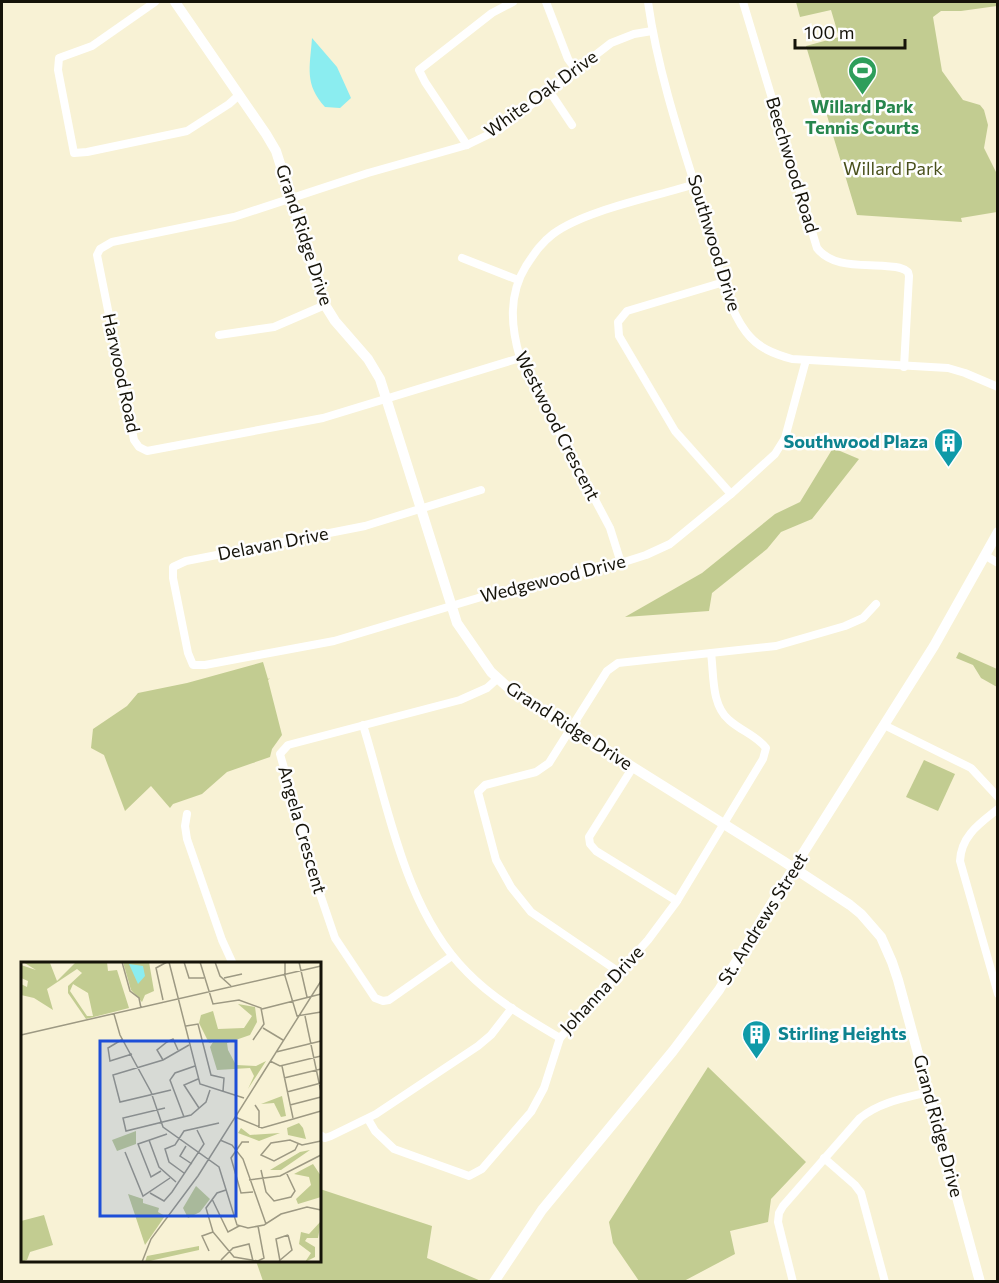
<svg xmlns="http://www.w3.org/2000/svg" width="999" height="1283" font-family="Commissioner,sans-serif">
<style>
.green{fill:#c2cc91}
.water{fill:#8bedf0}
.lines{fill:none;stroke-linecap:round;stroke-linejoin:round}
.street{stroke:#fff;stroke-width:8}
.secondary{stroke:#fff;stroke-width:10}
.labels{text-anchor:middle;stroke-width:5;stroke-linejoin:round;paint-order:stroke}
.street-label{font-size:18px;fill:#151309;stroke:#fefefe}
.leisure-label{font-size:18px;font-weight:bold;fill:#27864d;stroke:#fefefe}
.park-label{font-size:18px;fill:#49501c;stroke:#fefefe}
.culture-label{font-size:18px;font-weight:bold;fill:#0d838f;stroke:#fefefe;text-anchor:end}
.inset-road{fill:none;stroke:#9d9983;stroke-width:1.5}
.view{fill:#1d4ed8;fill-opacity:0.15;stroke:#1d4ed8;stroke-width:3}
.inset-edge{fill:none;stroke:#151309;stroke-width:3}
</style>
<rect width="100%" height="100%" fill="#f8f2d5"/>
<g class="green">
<polygon points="796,2 997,2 997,6 961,11 941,11 933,17 942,71 963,100 980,105 984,110 988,125 984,148 997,174 997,212 961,218 962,222 857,215 806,46 839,37 831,10 800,17"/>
<polygon points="833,448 859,459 812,519 781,532 767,549 712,593 709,611 625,617 702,573 775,514 800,502"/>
<polygon points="959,652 997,669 997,687 981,678 973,665 956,658"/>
<polygon points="263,662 268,679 270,678 268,680 282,735 272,749 270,757 227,772 202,794 173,804 170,808 151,786 125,811 104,755 91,748 93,729 127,706 138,693 187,683"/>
<polygon points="924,760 955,774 938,811 906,797"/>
<polygon points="708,1067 806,1162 771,1199 768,1222 730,1231 735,1254 684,1281 639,1281 613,1243 609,1222"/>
<polygon points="320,1189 432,1226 427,1258 481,1281 263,1281 256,1261 320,1260"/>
</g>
<path class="water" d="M312 38 337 67 351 98 340 108 325 107C304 84 310 67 312 38Z"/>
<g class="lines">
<g class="street">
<polyline points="155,2 92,46 59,58 58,70 74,153 87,152 187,131 229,104 239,95"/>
<polyline points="546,2 568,59 576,70"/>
<path d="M648 2C659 80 686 155 709 230 718 262 726 306 746 332 758 348 774 354 792 359L948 368 965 373 998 387"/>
<path d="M743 2 817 248C832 268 862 264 885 266 893 267 901 266 908 272L909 276 904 367"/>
<polyline points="550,92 572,125"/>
<polyline points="467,145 425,82 419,70 492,13 513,2"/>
<polyline points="462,258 518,280"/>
<polyline points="724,282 627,311 618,322 619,336 675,431 731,494"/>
<polyline points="219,335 274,327 325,305"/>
<polyline points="520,358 323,418 147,451 139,447 134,440 97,255 100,249 112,242 234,217 368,173 467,145 500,129 611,43 634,34 652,31"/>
<polyline points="481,490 365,526 186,561 173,567 173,578 188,653 193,665 205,665 334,641 488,595 621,563 646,555 670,544 731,494 775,454 785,438 806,360"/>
<polyline points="986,556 998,563"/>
<path d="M621 563 610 528 520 358C511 327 508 295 526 266 534 254 541 243 553 234 585 210 655 197 695 184"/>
<path d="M363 725C388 805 405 911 467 972 493 999 528 1019 560 1038"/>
<polyline points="884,725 971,768 998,797"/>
<polyline points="633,767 589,837 590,844 596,851 677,901"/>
<path d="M998 809C979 824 961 836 960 861L998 994"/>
<polyline points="187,814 185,826 187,839 222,940 233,964"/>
<polyline points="452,956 389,1000 383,1001 375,998 335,938 319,891 280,754 288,745 460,700 487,688 497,679"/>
<polyline points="619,972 531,912 511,887 496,860 478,792 485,785 536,772 549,763 607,671 618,663 776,646 845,626 863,618 876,604"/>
<path d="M368 1119 375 1131 394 1149 469 1176 482 1169 531 1112 544 1088 560 1038 648 940 677 901 763 759 766 748C756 735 741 731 729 720 711 705 714 674 711 653"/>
<polyline points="320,1135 325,1138 331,1136 376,1114 478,1046 491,1035 512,1008"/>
<polyline points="824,1158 855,1185 861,1193 885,1282"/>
<path d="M793 1282 778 1222 779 1213 783 1206 860 1118C880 1102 904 1098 929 1092"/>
</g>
<g class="secondary">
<polyline points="175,2 266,134 276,151 325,305 335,321 368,359 380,379 457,623 491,672 513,692 783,861 850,905 861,914 881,937 892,962 898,980 980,1282"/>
<polyline points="494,1282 542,1210 673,1051 719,990 781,888 934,646 998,532"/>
</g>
</g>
<defs>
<symbol id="stadium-pin" viewBox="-11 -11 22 30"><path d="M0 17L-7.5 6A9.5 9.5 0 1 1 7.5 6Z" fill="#2e9e5b" stroke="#fefefe"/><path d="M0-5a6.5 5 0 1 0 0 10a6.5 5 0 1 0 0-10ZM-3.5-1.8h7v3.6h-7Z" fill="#fff"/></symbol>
<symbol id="building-pin" viewBox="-11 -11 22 30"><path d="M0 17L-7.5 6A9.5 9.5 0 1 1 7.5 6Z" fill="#0f9aa8" stroke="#fefefe"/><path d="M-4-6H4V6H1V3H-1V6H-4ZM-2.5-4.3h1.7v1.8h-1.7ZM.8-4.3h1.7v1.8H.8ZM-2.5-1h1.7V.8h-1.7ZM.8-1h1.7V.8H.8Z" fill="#fff"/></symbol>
</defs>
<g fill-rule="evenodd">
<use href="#stadium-pin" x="846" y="54" width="33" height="45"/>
<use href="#building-pin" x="932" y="426" width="33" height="45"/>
<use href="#building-pin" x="740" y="1018" width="33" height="45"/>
</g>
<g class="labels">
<g class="street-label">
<text transform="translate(541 94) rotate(-36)" y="6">White Oak Drive</text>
<text transform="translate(792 165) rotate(73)" y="6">Beechwood Road</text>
<text transform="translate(304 235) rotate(72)" y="6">Grand Ridge Drive</text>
<text transform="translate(714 243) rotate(73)" y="6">Southwood Drive</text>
<text transform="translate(121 373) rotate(78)" y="6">Harwood Road</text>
<text transform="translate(557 426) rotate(63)" y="6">Westwood Crescent</text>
<text transform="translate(273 544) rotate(-11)" y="6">Delavan Drive</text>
<text transform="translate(553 579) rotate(-14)" y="6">Wedgewood Drive</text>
<text transform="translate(569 726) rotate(33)" y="6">Grand Ridge Drive</text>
<text transform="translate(302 830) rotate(74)" y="6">Angela Crescent</text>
<text transform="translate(763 919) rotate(-58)" y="6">St. Andrews Street</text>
<text transform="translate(602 990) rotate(-47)" y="6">Johanna Drive</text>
<text transform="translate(938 1126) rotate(75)" y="6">Grand Ridge Drive</text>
</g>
<g class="leisure-label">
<text x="862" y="113">Willard Park<tspan x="862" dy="21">Tennis Courts</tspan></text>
</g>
<g class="park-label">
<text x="893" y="175">Willard Park</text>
</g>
<g class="culture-label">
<text x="928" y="448">Southwood Plaza</text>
<text x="778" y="1040" text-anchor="start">Stirling Heights</text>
</g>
</g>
<g transform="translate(21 962)">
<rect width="300" height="300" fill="#f8f2d5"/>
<path d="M2 0 29 1 36 19 55 0H86L87 9 96 8 108 46 65 57 47 31V24L61 11 56 7 26 27 32 48 13 36 0 33V22L6 25 7 19 0 16V3L15 8ZM52 22 67 31 72 54H66L49 29ZM102 0H128L133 29 124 33 121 40 110 28ZM217 42 234 45 236 60 229 73 206 81 207 88 215 103 235 104 245 99 227 127 233 114 229 106 196 108 189 85 192 80 188 81 178 61 180 53 192 49 197 67 223 66 231 54ZM261 134 265 154 260 155 253 141 240 142ZM278 161 282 166 285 177 267 173 266 166ZM220 166 229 173 259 171 238 179 209 168 217 171ZM115 169V182L96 189 91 178ZM289 188 260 208H249L279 190ZM292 202 300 214V235L277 242 275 237 290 223 288 215 273 212ZM175 224 189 237 179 250 167 256 162 246ZM107 232 122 237V241L138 246 137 250 144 254 124 283ZM23 253 32 283 9 290 6 298 0 300V259ZM300 259 297 276H286L284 279 294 285V295L284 300 290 291 278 282 280 270 288 272ZM178 284V288L124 300 126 294Z" fill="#c2cc91" fill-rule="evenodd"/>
<path d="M108 2 122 4 124 14 117 22Z" fill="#8bedf0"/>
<path class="inset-road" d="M101 0 109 29 118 36 120 46M148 0 179 122 223 136M163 0 168 16H183M179 0 192 42 218 38 240 46 243 62 232 78M194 0 199 14 210 24M264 0V14L276 54 300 50M278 0 286 35M203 16 221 12M142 38 135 6 146 0M241 47 300 32M93 52 99 73 130 130 142 165 198 205 216 263 227 266 243 263 260 252 286 245 300 248M284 54 300 130M165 64 177 62 190 113 203 116 202 129M242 66 262 78M0 73 300 4M102 77 87 86 89 99 111 92M255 90 300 79M142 98 136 88 146 80 152 77 157 88M249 99 259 104 300 94M261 104 272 156M263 116 300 107M177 117 163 123 178 146M150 128 99 140 92 113 142 98 168 83M266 130 300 121M234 143 238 149V166M269 143 300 135M144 146 102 156 105 169 170 153 185 140 189 128M163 155 149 118 154 111 174 104M214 155 241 166 300 149M128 178 138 205 155 220M199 178 211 183 222 197 245 262M228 180H221L210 196 220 231 232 230M277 182 274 188 253 199 240 193 250 181 269 178 281 183 300 179M165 184 159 194 171 202M104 190 122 234 149 216M240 208 245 230 253 239 270 235 274 229 265 210M140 209 130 215 117 182 146 172M163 211 148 200 144 187 154 183 163 169 198 161M228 218 259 214 300 193M205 228 196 231 185 246 192 270 213 295 237 299 243 296 237 264M129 231 143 239 151 230 183 182 176 168M191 237 207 270 218 264M188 289 181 274 192 270M200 298 212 286 228 282 232 299M258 299 271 288 267 273M259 299 255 277 267 273M121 300 130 277 177 214 300 19"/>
<path class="view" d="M79 79H215V254H79Z"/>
<rect width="300" height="300" class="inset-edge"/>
</g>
<rect width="999" height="1283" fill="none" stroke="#151309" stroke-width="6"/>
<path d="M795 39v9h110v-9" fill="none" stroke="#151309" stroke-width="3"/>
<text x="804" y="39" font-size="18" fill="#151309" stroke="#fefefe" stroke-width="4.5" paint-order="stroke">100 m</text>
</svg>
